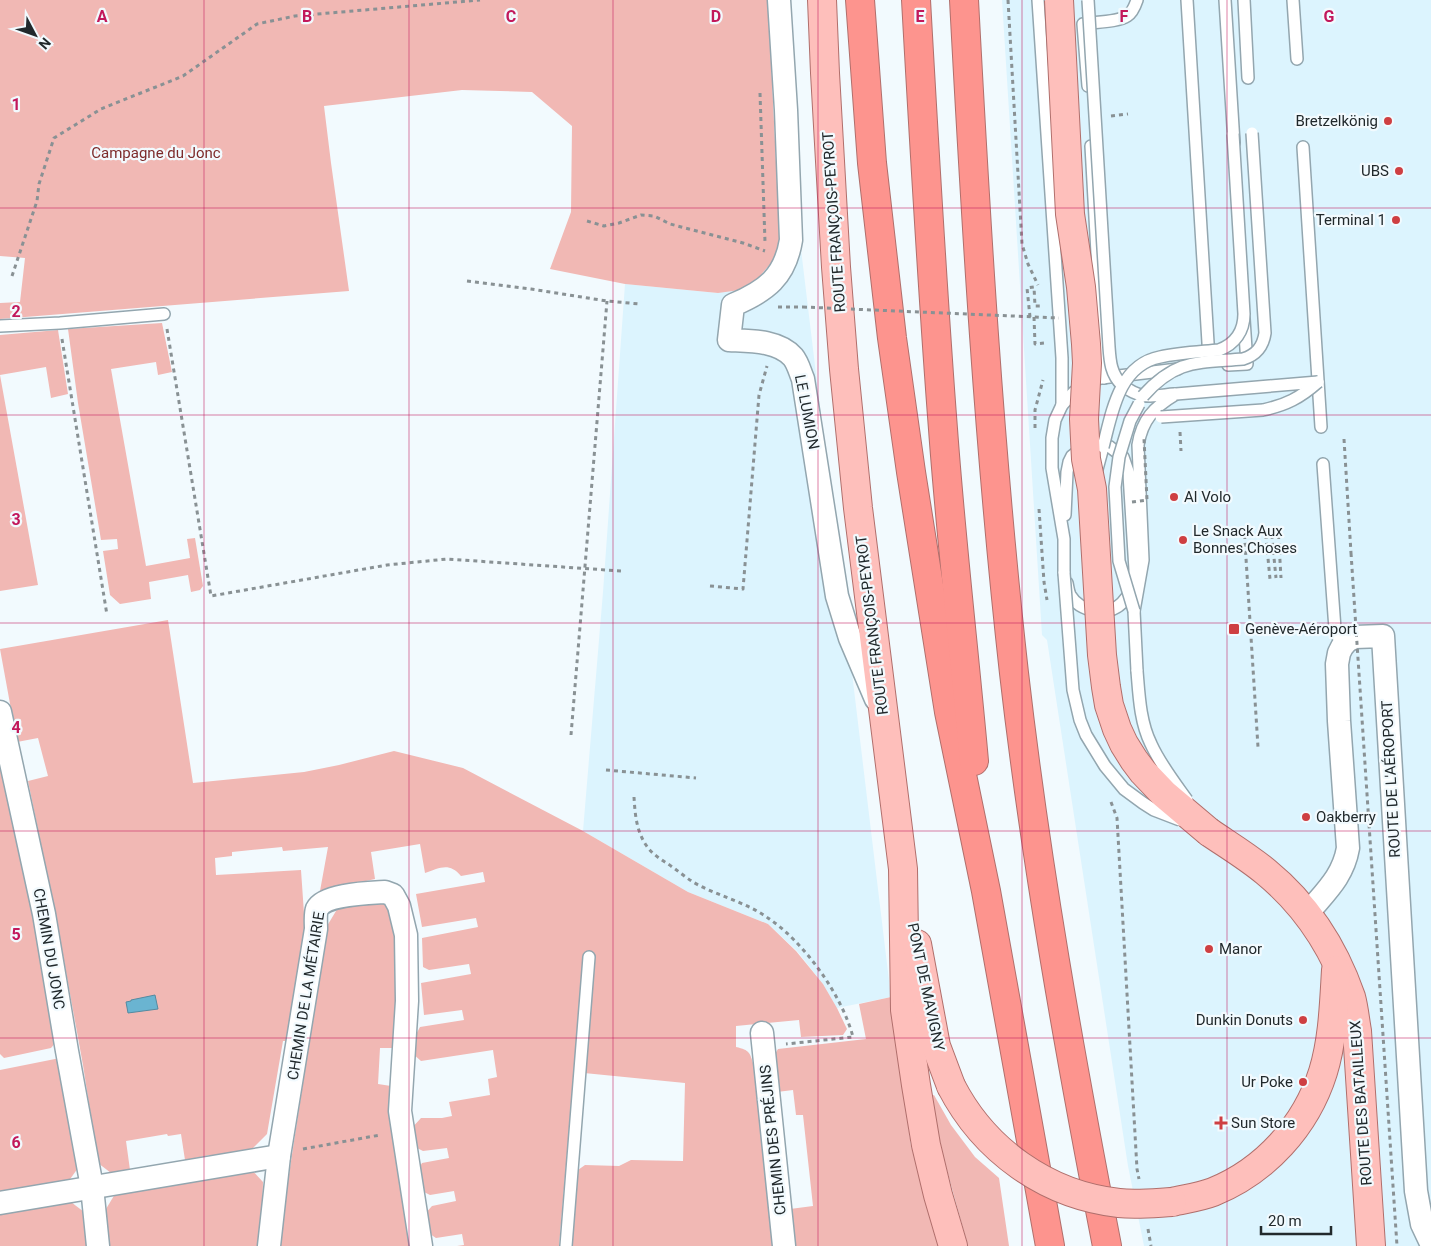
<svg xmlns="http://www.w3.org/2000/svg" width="1431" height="1246" font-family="Roboto,sans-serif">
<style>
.built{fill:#dcf4fe}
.green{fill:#f1b8b4}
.water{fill:#6ab4d1;stroke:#548aa0}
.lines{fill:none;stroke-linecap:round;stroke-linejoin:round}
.lane-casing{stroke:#93a6af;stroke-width:14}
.street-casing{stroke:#93a6af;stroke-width:25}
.primary-casing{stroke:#b06f6c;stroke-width:30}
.highway-casing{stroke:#b06f6c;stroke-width:30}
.path{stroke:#899194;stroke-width:3;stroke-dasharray:4 4;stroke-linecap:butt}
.lane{stroke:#fff;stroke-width:11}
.street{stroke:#fff;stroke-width:22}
.primary{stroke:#febfbb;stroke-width:28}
.highway{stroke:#fd948e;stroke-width:28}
.lane-bridge-casing{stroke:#93a6af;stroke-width:14;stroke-linecap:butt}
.primary-bridge-casing{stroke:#b06f6c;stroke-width:30;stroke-linecap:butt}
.path-bridge{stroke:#899194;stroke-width:3;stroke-dasharray:4 4;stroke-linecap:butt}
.lane-bridge{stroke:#fff;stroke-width:11}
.primary-bridge{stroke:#febfbb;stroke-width:28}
.grid{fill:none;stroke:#c2185b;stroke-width:1;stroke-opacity:0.55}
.poi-dot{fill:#ce3f42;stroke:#f2fafe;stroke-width:2}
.labels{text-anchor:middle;stroke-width:4.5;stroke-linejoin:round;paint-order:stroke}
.poi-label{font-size:15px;fill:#21292c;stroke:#f2fafe;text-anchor:start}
.park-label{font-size:15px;fill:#7d2b2b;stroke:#f2fafe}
.street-label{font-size:15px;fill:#21292c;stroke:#f2fafe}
.grid-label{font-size:16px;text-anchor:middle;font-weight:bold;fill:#c2185b;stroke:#f2fafe;stroke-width:4.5;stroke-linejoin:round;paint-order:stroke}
</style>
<rect width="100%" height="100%" fill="#f2fafe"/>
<g class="built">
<polygon points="1002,0 1431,0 1431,1246 1144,1246 1128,1166 1047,640 1042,635"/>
<polygon points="800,241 891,997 837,1008 823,984 797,951 768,924 688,892 583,831 603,592 625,284 718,293 780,244"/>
</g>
<g class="green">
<polygon points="0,0 768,0 780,244 772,262 753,284 740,290 718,293 625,284 550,269 571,212 572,126 532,92 462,90 324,106 331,163 349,291 0,319 0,303 20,302 25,258 0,256"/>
<polygon points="162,323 172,372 158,375 156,362 111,369 146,566 190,558 187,539 195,538 203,586 200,590 191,592 188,575 149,582 151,599 120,604 110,595 103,551 118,549 117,539 101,540 78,403 68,329"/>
<polygon points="58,330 68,394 51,398 46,367 0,375 38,585 0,591 0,335"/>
<path d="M168 620 193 783 304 772 339 765 394 751 463 768 583 831 688 892 768 924 796 951 823 984 837 1008 847 1029 843 1035 801 1037 799 1020 736 1026V1047C750 1050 750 1053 754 1066L772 1246H572L576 1180 578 1170 585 1165 619 1166 631 1160 683 1161 685 1083 574 1072 559 1246H457L464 1245 462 1234 436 1238 427 1232 423 1216 432 1206 456 1201 454 1191 430 1195 420 1190 416 1173 422 1163 449 1158 447 1148 423 1151 413 1146 410 1130 421 1118H442L452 1116 449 1102 490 1095 488 1079 497 1077 493 1050 421 1061 412 1053 413 1040 420 1027 464 1020 462 1010 424 1015 421 983 471 974 469 964 429 970 423 967 422 938 478 927 476 918 422 927 416 894 485 882 483 872 461 876C449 862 440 868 425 873L420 844 371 852 375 879 320 891 328 847 283 851 282 847 232 852V856L215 858 216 875 301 870 305 928 289 1041H283L267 1134 252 1149 211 1157 210 1155 185 1160 181 1134 168 1136 167 1134 126 1141 130 1170 111 1173 98 1163 83 1065 56 917 28 781 48 776 38 738 17 742 0 649Z"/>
<polygon points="0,761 39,945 56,1042 51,1048 4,1058 0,1054"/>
<polygon points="384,903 396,919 401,979 394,1048 380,1048 378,1084 391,1086 415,1246 278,1246 327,926 339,906"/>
<polygon points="891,997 911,1146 940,1246 794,1246 790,1209 813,1206 803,1115 796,1115 793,1090 777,1092 775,1054 778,1049 866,1039 859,1004"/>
<polygon points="60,1058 78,1168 68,1182 0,1194 0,1070"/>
<polygon points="934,1095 951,1125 975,1157 999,1178 1009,1246 968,1246 943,1156 931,1096"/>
<polygon points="251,1169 263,1182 261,1246 110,1246 106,1209 115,1194"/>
<polygon points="71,1202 84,1212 88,1246 0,1246 0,1213"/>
</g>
<polygon class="water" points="155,995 158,1009 128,1013 126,1002 131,1001 131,1000"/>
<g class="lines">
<defs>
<g id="lane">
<polyline points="1038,0 1062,358 1062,405"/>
<polyline points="1187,0 1209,359"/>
<polyline points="1225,0 1234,143"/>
<polyline points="1244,0 1248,78"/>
<polyline points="1293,0 1297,59"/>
<path d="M1088 86 1083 24C1095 22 1118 22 1127 16 1132 13 1135 6 1137 0"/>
<polyline points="1091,146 1104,378"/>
<polyline points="1303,147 1321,427"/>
<polyline points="0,326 60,323 164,314"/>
<polyline points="1228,365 1247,364 1244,319"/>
<path d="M1122 385C1141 400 1152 396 1174 394"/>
<polyline points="1323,464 1335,629 1342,647"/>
<polyline points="1096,473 1103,447"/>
<path d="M1065 515 1067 472 1069 462 1072 456 1086 445 1098 443 1110 447 1123 457 1129 474 1135 570C1134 582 1131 594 1122 603 1108 617 1080 612 1070 595 1068 591 1068 587 1067 583"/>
<polyline points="1064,573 1064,539 1052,468 1052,438 1055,420 1062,405 1074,392 1093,379 1178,369"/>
<path d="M1137 671 1134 611 1143 560 1138 445C1142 420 1154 407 1176 394"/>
<polyline points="566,1246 589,957"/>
</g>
<g id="street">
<path d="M779 0 786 110 791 240C785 277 766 291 733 305L729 340C749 341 778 340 793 357 798 363 800 372 803 379L837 596 850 638 876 699"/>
<polyline points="0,712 44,914 67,1051 92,1187 98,1246"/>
<path d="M1307 914C1325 892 1343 877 1348 848L1339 721 1337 664 1339 653 1342 647 1347 641 1355 637 1383 636 1416 1191 1422 1224 1431 1243"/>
<polyline points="762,1033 784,1246"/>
<polyline points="0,1203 279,1156"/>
<path d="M269 1246 279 1156 316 929C316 923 315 914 317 909 324 894 370 893 385 892L393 895 399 906 406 935 407 1001 400 1111 421 1246"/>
</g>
<g id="primary">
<polyline points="822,0 825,73 836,267 844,369 858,508 903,869 905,1010 916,1085 926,1145 938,1195 953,1246"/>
<path d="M1209 832C1228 845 1248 857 1266 872 1305 904 1334 948 1351 997 1354 1008 1355 1020 1357 1031L1371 1246"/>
<polyline points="917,944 936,1046 951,1086"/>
<path d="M1172 1202C1185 1199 1200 1197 1213 1192 1265 1171 1306 1126 1323 1072 1333 1040 1334 1003 1336 970"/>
</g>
<g id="highway">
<polyline points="860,0 872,163 892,338 911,472 949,712 986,891 1050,1246"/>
<path d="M916 0C924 143 932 286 943 429 951 540 964 650 974 761"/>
<path d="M964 0C976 225 989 449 1014 673 1036 865 1070 1056 1107 1246"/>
</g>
</defs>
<use href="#lane" class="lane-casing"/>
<use href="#street" class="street-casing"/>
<use href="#primary" class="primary-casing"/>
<use href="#highway" class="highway-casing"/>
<g class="path">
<polyline points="1008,0 1022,244 1028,264 1038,285"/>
<polyline points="760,93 765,242"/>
<polyline points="587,221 604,226 619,223 641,215 654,216 670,224 743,243 765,251"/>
<polyline points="12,276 37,201 39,184 54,138 101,109 183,76 257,24 295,16 480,0"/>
<polyline points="467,281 531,289 607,301 640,304"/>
<polyline points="778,307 803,307"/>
<polyline points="1030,317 1027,288 1034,287 1035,306 1042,306"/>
<polyline points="1034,317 1035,344 1045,343"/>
<polyline points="167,329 211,596 387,565 447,559 621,571"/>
<polyline points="62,339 107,615"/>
<polyline points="1035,428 1035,410 1043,380"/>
<polyline points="1180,432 1181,451"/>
<polyline points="1344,439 1351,553"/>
<polyline points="1039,509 1044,582 1047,600"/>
<polyline points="1244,527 1258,747"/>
<polyline points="1265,527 1270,579"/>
<polyline points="1271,527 1276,578"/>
<polyline points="1278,527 1281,578"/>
<polyline points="710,586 743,589 759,395 767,366"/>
<polyline points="571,735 607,301"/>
<polyline points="606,770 696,778"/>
<path d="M634 797C635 813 636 830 646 845 651 853 660 859 668 864 677 870 685 877 693 882 717 896 746 902 768 918 804 942 842 995 853 1037L786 1044"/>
<polyline points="1111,802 1117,818 1137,1169 1139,1179"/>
<polyline points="303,1149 380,1135"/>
<polyline points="1148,1229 1151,1246"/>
</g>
<use href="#lane" class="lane"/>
<use href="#street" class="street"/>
<use href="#primary" class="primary"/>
<use href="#highway" class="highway"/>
<defs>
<g id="lane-bridge">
<path d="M1088 0 1109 347C1110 362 1111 374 1122 385"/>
<polyline points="1176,394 1318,382"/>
<path d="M1143 396C1176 359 1197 363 1243 359 1256 355 1263 347 1265 333L1252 133"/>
<path d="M1161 417 1263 410C1286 405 1300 398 1318 382"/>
<path d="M1103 447C1112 412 1119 365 1160 357 1179 353 1199 352 1219 350 1235 344 1244 331 1244 314L1233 134"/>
<polyline points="1064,573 1073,690 1080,720 1086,735 1105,766 1124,789 1143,803 1154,810 1180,820"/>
<polyline points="1134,611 1119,561 1115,487 1119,457 1130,421 1139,404"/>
<path d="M1137 671C1139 695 1140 722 1151 744 1160 764 1174 782 1187 800"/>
</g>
<g id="primary-bridge">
<polyline points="1059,0 1070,214 1081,287 1086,344 1087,363 1084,419 1086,459 1092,489 1102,655 1106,687 1109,705 1117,729 1124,744 1134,760 1143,772 1164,794 1209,832"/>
<path d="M951 1086C984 1150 1046 1195 1119 1203 1136 1205 1154 1203 1172 1202"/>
</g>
</defs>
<use href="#lane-bridge" class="lane-bridge-casing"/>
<use href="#primary-bridge" class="primary-bridge-casing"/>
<g class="path-bridge">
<polyline points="1111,116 1128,114"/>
<polyline points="803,307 1059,318"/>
<polyline points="1132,502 1147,500 1144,439"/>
<polyline points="1351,553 1397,1246"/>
</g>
<use href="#lane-bridge" class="lane-bridge"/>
<use href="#primary-bridge" class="primary-bridge"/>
</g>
<path class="grid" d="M204 0V1246M409 0V1246M613 0V1246M818 0V1246M1022 0V1246M1227 0V1246M0 208H1431M0 415H1431M0 623H1431M0 831H1431M0 1038H1431"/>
<g class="poi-dot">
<circle cx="1388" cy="121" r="5"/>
<circle cx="1399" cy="171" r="5"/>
<circle cx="1396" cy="220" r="5"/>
<circle cx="1174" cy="497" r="5"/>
<circle cx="1183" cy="540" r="5"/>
<rect x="1228" y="623" width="12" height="12" rx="2.5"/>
<circle cx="1306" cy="817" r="5"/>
<circle cx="1209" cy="949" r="5"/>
<circle cx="1303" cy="1020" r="5"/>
<circle cx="1303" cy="1082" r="5"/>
<path d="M1218.5 1115.5h5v5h5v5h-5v5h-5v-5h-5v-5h5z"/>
</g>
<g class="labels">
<g class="poi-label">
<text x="1378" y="126" text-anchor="end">Bretzelkönig</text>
<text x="1389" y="176" text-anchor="end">UBS</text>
<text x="1386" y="225" text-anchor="end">Terminal 1</text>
<text x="1184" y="502">Al Volo</text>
<text x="1193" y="536">Le Snack Aux<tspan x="1193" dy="17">Bonnes Choses</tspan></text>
<text x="1245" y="634">Genève-Aéroport</text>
<text x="1316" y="822">Oakberry</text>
<text x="1219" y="954">Manor</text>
<text x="1293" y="1025" text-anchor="end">Dunkin Donuts</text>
<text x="1293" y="1087" text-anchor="end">Ur Poke</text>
<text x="1231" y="1128">Sun Store</text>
</g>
<g class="park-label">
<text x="156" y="158">Campagne du Jonc</text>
</g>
<g class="street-label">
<text transform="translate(834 222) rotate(-94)" y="5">ROUTE FRANÇOIS-PEYROT</text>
<text transform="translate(807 412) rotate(79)" y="5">LE LUMION</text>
<text transform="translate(872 625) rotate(-97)" y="5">ROUTE FRANÇOIS-PEYROT</text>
<text transform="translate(1391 779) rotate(-93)" y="5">ROUTE DE L'AÉROPORT</text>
<text transform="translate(49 949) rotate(80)" y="5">CHEMIN DU JONC</text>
<text transform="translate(926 987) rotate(78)" y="5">PONT DE MAVIGNY</text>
<text transform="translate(306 996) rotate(-81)" y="5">CHEMIN DE LA MÉTAIRIE</text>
<text transform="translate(1361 1103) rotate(-94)" y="5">ROUTE DES BATAILLEUX</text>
<text transform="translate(773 1140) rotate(-96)" y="5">CHEMIN DES PRÉJINS</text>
</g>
</g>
<g class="grid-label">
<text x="102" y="22">A</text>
<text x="307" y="22">B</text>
<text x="511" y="22">C</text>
<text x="716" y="22">D</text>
<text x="920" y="22">E</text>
<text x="1124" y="22">F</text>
<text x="1329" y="22">G</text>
<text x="16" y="110">1</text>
<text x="16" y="317">2</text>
<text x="16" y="525">3</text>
<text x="16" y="733">4</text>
<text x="16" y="940">5</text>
<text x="16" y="1148">6</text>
</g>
<g transform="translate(35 35) rotate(131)" stroke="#f2fafe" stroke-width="4" paint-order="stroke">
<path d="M0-4L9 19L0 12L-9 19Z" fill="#21292c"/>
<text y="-8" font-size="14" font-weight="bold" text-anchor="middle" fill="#21292c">N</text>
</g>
<path d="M1261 1226v8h70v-8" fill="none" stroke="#21292c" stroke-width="2.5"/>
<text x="1268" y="1226" font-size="15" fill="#21292c" stroke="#f2fafe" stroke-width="4" paint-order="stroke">20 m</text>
</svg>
